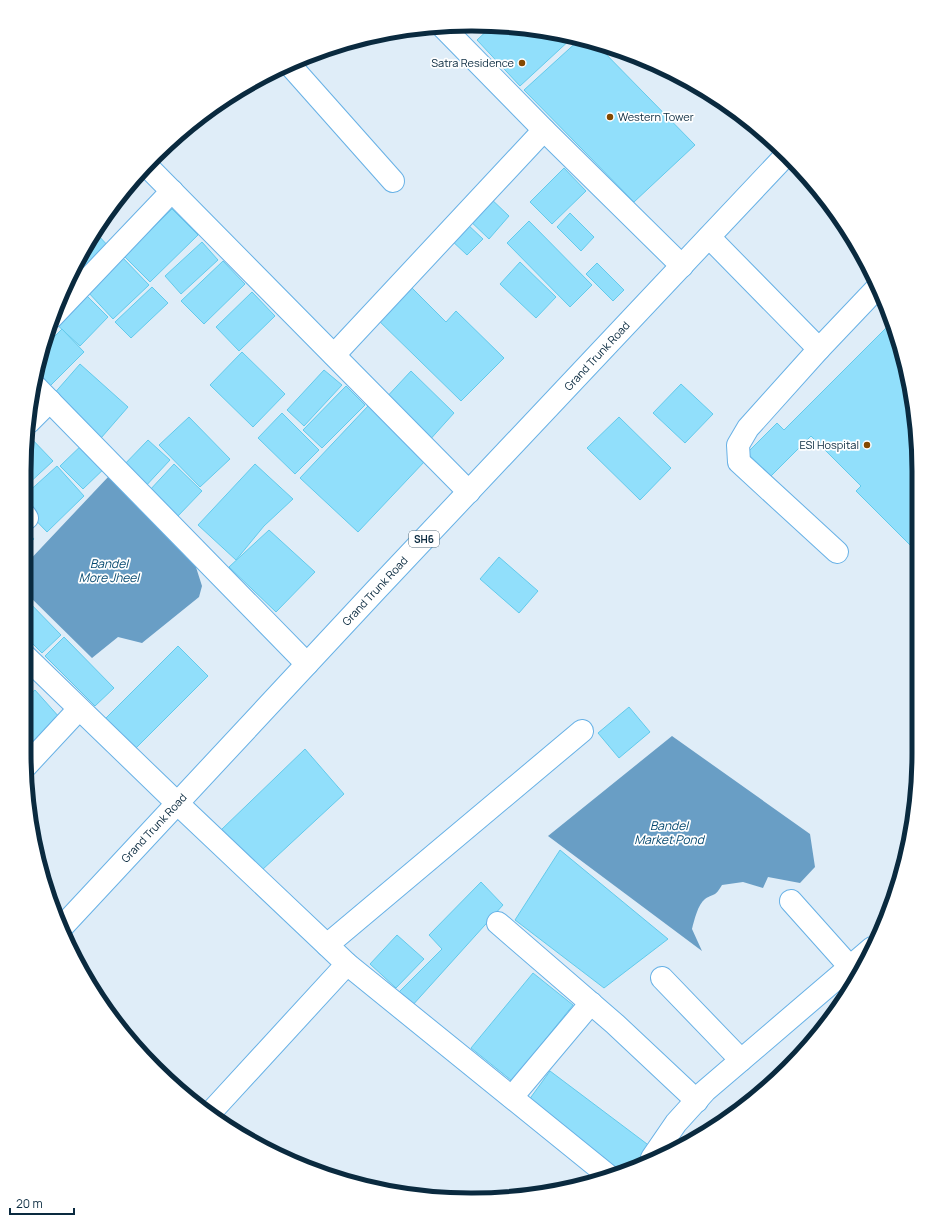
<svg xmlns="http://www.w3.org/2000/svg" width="943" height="1224" font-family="Manrope,sans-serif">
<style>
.water{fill:#699ec5}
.building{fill:#91dffb;stroke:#62caec}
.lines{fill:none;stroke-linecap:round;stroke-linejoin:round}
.minor-casing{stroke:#67b1e6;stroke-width:24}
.major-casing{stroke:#67b1e6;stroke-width:24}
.minor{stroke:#fff;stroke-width:22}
.major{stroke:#fff;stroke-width:22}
.poi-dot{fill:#844900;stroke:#fff;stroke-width:1.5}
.labels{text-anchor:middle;stroke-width:3.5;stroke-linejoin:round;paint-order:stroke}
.shield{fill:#fff;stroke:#546a79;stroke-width:1}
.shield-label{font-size:10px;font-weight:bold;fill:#0a2a3f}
.poi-label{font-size:11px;fill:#0a2a3f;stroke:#fff;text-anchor:end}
.street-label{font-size:11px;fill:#0a2a3f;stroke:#fff}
.water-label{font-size:12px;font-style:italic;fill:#054970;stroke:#fff}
.rim{fill:none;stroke:#0a2a3f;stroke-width:5}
</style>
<rect width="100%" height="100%" fill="#dfedf8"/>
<g class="water">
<polygon points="109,476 194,561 202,586 199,597 142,643 118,637 92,658 24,591 25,565"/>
<path d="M672 736 810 834 815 867 800 883 768 877 763 888 743 882 722 885C714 898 716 892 705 899 698 904 694 921 692 929L702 951 548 836Z"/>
</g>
<g class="building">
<polygon points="492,26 559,33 573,37 520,86 477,40"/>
<polygon points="580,39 596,44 695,145 634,202 524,90"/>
<polygon points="564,168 586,191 552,224 530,202"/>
<polygon points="487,195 509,216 489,239 466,217"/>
<polygon points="172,209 198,235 150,282 124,256"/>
<polygon points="570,213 594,237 581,251 557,227"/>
<polygon points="529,221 592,285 570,307 507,243"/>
<polygon points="465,222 483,239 467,255 449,238"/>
<polygon points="96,233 111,249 75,285 68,278"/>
<polygon points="202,242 218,260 181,294 165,276"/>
<polygon points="122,257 149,285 113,319 87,291"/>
<polygon points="223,261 245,284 204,324 181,301"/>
<polygon points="520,262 556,297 536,318 500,284"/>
<polygon points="597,263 624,290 613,301 586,274"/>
<polygon points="407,283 446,322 456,311 504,358 461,401 374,316"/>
<polygon points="152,287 168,303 131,338 115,322"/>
<polygon points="83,292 108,317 80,346 54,322"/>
<polygon points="252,292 275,316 239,351 216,327"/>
<polygon points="887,327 897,337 915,413 915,550 856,491 861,486 811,436 771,476 747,453 777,423 784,430"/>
<polygon points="62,329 84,352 48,388 38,378 44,347"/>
<polygon points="242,352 285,394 253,427 210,385"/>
<polygon points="80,364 128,407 101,438 52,396"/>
<polygon points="324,370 342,385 304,426 287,410"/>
<polygon points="411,371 454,413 427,443 383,401"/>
<polygon points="681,384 713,414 685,443 653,413"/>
<polygon points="346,386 365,405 322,448 303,430"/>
<polygon points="368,406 425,461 358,532 300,478"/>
<polygon points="282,413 319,450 295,474 258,438"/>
<polygon points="189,417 230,459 200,487 159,445"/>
<polygon points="619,417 671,468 640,500 587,448"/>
<polygon points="27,434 53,461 25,487 25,442"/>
<polygon points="87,440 110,463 83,489 60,466"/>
<polygon points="148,440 170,460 143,489 121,468"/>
<polygon points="174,464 202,491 177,517 149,491"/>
<polygon points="255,464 293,499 264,526 236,560 198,525"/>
<polygon points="57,466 84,496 47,532 25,509 25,495"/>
<polygon points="25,529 34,539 25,547"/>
<polygon points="269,530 315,572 276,612 229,567"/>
<polygon points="499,557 538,591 519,613 480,579"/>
<polygon points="24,597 61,635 42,653 24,635"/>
<polygon points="64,637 114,688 95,706 45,656"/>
<polygon points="178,646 208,676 134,750 104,720"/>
<polygon points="35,690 60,718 33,741 24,731 24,699"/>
<polygon points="629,707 650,732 619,758 598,733"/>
<polygon points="305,749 344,794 262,870 221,830"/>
<polygon points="560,850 668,939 604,988 515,920"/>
<polygon points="481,882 503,905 411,1007 397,994 442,949 429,935"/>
<polygon points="397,935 424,959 396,988 370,964"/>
<polygon points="533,973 573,1005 512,1081 471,1048"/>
<polygon points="550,1071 651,1147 636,1166 617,1175 526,1104"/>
</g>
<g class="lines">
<defs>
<g id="minor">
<polyline points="443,27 544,130 682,266"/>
<polyline points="289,64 393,181"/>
<polyline points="147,166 469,492"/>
<polyline points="709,237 819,349"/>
<polyline points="52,317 172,191"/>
<polyline points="334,355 544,130"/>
<polyline points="36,387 307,664"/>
<polyline points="29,422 50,401"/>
<polyline points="25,515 27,518"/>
<polyline points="837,552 739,462 738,445 748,428 819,349 876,289"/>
<polyline points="24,655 177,803 347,964 610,1177"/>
<polyline points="26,766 79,709"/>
<polyline points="791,901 850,967"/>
<polyline points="498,923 615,1024 697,1101"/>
<polyline points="327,945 582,731"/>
<polyline points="662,978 741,1060"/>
<polyline points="512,1097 591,1003"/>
<polyline points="211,1112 347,964"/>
<polyline points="652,1158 676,1123 705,1091 872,948"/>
</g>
<polyline id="major" points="63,926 375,591 787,154"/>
</defs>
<use href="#minor" class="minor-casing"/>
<use href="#major" class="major-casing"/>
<use href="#minor" class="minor"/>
<use href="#major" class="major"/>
</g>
<g class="poi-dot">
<circle cx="522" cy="63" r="4"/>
<circle cx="610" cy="117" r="4"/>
<circle cx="867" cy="445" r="4"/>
</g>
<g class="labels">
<rect class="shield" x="409" y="531" width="30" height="16" rx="3"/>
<g class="shield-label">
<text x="424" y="543">SH6</text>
</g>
<g class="poi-label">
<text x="514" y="67">Satra Residence</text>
<text x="618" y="121" text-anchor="start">Western Tower</text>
<text x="859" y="449">ESI Hospital</text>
</g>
<g class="street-label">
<text transform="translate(597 356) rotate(-47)" y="4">Grand Trunk Road</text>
<text transform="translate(375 591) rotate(-47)" y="4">Grand Trunk Road</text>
<text transform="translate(154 828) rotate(-47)" y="4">Grand Trunk Road</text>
</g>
<g class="water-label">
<text x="109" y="568">Bandel<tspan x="109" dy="14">More Jheel</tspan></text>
<text x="669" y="830">Bandel<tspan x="669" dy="14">Market Pond</tspan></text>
</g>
</g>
<path d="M0 0H943V1224H0ZM471 31H472A440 440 0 0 1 912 471V753A440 440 0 0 1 472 1193H471A440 440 0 0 1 31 753V471A440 440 0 0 1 471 31Z" fill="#fff" fill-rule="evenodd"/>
<path class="rim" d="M471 31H472A440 440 0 0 1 912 471V753A440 440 0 0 1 472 1193H471A440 440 0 0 1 31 753V471A440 440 0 0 1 471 31Z"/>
<path d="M10 1208v6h64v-6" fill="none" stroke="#0a2a3f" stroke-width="2"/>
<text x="16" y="1208" font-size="12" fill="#0a2a3f" stroke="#ffffff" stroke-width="3" paint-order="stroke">20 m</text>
</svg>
